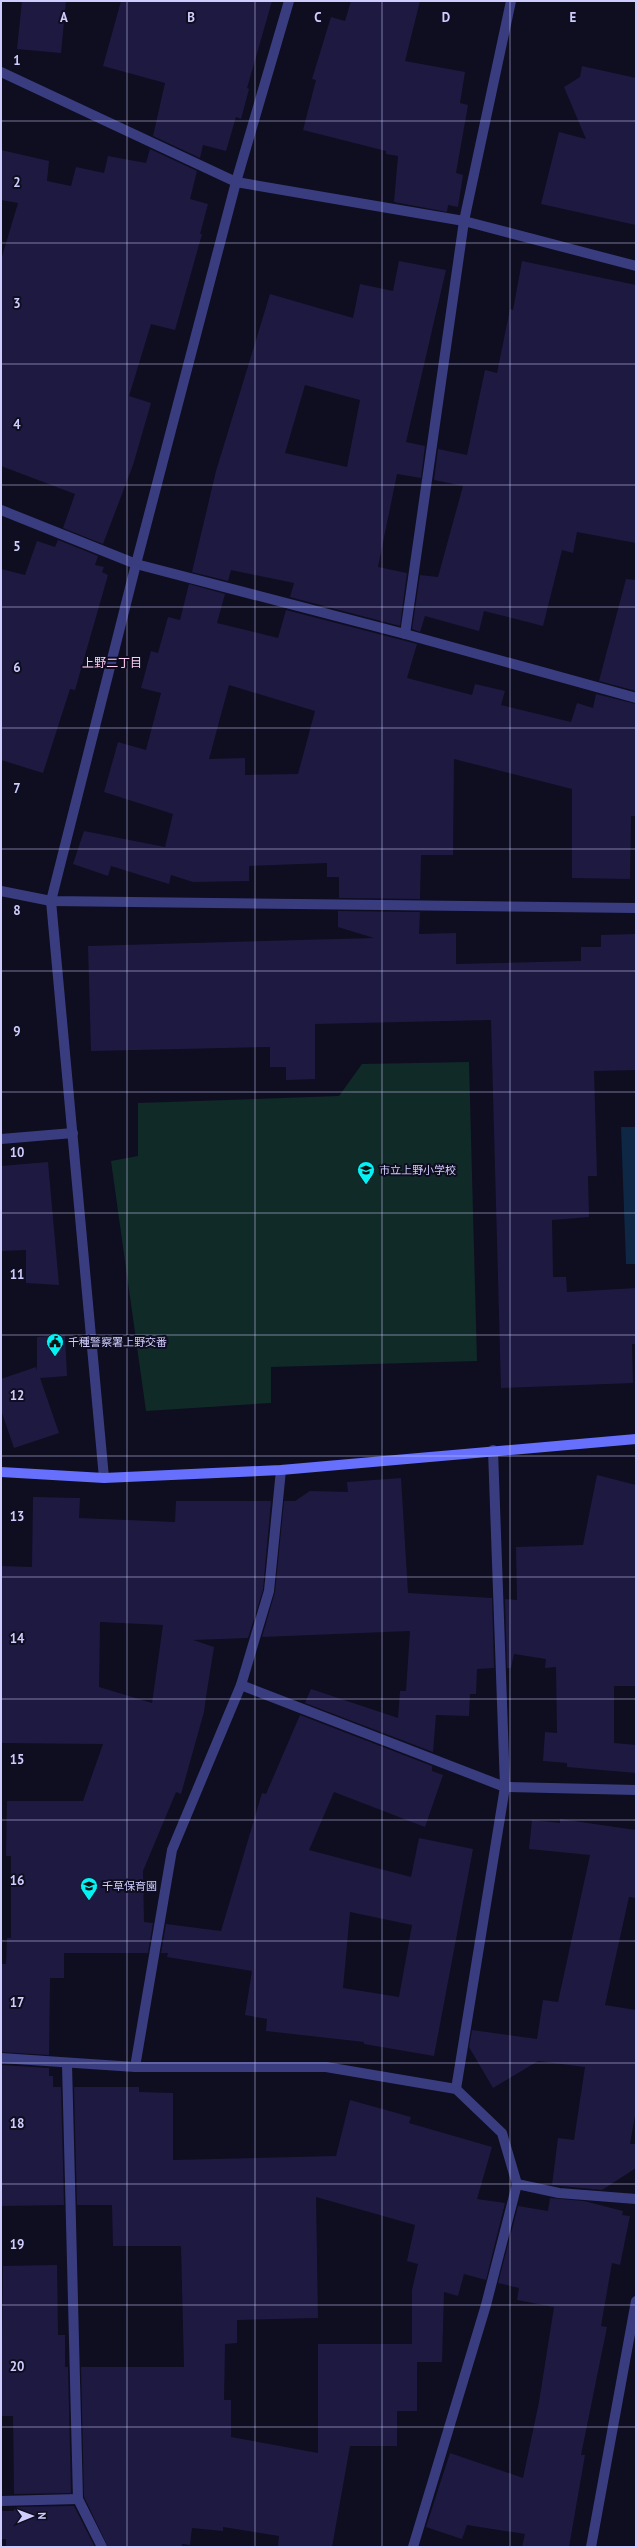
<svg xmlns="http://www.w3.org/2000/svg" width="637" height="2548" font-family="'PT Sans','Noto Sans JP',sans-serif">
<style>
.green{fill:#102a27}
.water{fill:#0d2744}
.building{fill:#1e1941;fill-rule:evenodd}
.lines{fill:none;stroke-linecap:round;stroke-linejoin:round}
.street{stroke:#393d7f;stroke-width:10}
.secondary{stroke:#6670fd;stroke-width:10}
.grid{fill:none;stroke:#cecdfe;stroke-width:1;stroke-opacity:0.55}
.labels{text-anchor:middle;stroke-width:4;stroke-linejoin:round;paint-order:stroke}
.poi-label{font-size:11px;fill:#cecdfe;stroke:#0f0d20;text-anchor:start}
.neighbourhood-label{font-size:12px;fill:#fecff2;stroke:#0f0d20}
.grid-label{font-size:13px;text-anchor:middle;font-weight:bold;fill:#cecdfe;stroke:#0f0d20;stroke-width:4;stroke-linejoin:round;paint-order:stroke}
</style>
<rect width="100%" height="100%" fill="#0f0d20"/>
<polygon class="green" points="469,1062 477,1361 271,1367 271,1403 146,1411 111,1161 138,1156 138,1103 339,1096 362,1064"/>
<polygon class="water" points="621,1127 636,1127 636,1264 626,1264"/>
<g class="building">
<polygon points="22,1 66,1 61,53 17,49"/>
<polygon points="121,1 272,1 247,88 249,89 241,119 236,117 226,151 203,145 200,158 153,136 165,83 103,66"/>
<polygon points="351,1 420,1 405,61 465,72 460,103 468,105 456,173 463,175 458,207 448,205 447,212 394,202 398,156 386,154 386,151 303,130 316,80 312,79 331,17 345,21"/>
<polygon points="582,66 636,78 636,225 541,204 559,132 586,139 564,87 580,77"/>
<polygon points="150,149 197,171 190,199 208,204 200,234 202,234 175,330 151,324 129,396 151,403 133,465 103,544 63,528 75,494 1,466 1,260 18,203 1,200 1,150 49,161 47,181 71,186 76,167 104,173 108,156 146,163"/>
<path d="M399 261 446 270 406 442 425 446 421 478 397 474 378 567 407 573 400 626 290 597 294 583 231 570 228 581 192 572 216 471 270 294 353 318 360 284 393 291ZM305 385 360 400 347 467 285 453Z"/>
<polygon points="522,261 636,285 636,543 577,532 573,553 562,550 543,626 484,611 479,631 425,616 420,632 412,629 420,575 438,577 463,486 434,480 438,449 467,455 485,370 497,373 510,309 513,310"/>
<polygon points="58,540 98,556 95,565 104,567 102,572 108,575 75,690 70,689 43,773 1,760 1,569 25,575 37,541 55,547"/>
<polygon points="626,579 636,580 636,691 599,681"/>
<path d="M189 584 225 594 217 623 278 638 286 610 417 644 407 678 472 695 475 684 505 691 501 705 571 722 577 703 593 708 596 694 636 704V816H631L630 879 572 878V789L454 759 453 855H421L420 899 339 898V877H327V863L249 866V881L193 882 171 875 169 884 111 866 108 876 73 864 84 831 165 847 173 814 104 792 118 742 146 750 161 693 141 688 151 651 158 653 168 617 180 620ZM229 685 315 711 298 774 245 775V758L209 759Z"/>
<polygon points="338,911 420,912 419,934 456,933 456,964 581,961 581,947 601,947 601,935 636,934 636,1070 594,1071 597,1176 588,1176 589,1217 552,1220 553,1277 566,1277 567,1292 636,1288 636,1344 632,1344 633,1383 501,1388 491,1020 315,1024 315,1079 286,1080 286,1067 270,1067 270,1047 91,1051 88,946 374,938 338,927"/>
<polygon points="48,1162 59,1285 26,1283 26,1250 1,1251 1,1166"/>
<polygon points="65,1335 67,1376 40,1378 59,1433 14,1448 1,1410 1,1379 36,1367 37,1371 37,1337"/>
<polygon points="597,1475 636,1485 636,1686 614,1686 614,1743 636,1745 636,1773 567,1767 567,1763 543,1761 545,1732 557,1733 556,1667 545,1668 546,1659 514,1654 511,1668 507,1668 505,1599 517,1600 516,1547 583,1545"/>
<polygon points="401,1478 408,1593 492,1598 494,1668 477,1669 476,1694 470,1694 469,1716 436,1715 433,1752 305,1703 311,1689 398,1718 400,1691 406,1691 410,1631 262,1637 275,1592 284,1501 295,1501 310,1491 348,1492 347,1482"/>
<path d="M33 1497 80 1498 79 1518 175 1522 176 1501H271L263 1590 248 1638 193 1640 214 1647 206 1697 204 1712 181 1794 176 1792 143 1871 144 1922 153 1923 148 1953H64V1978H50L49 2055 1 2052V1964H6L7 1938H11V1856H6L7 1801H83L103 1744 1 1743V1566L32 1567ZM100 1622 163 1625 152 1703 99 1687Z"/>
<path d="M300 1715 432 1766V1771L443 1775 425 1827 334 1792 309 1850 411 1877 419 1838 473 1849 434 2056 364 2044V2042L266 2031 267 2019 245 2015 252 1971 167 1957 168 1953H161L166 1924 221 1931 262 1793 266 1794ZM350 1912 412 1925 399 1997 343 1988Z"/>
<polygon points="560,1819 636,1830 636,1898 629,1897 605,2005 636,2010 636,2110 630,2144 636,2144 636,2168 602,2190 552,2185 558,2138 574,2140 585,2067 538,2061 493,2088 469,2047 472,2030 537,2039 543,2000 558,2002 590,1855 529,1849 532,1820 560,1823"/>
<polygon points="1,2065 49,2068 49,2076 53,2076 53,2087 61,2087 64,2205 1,2206"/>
<path d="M74 2087H139V2092L173 2093V2160L336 2156 350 2100 411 2117 409 2123 492 2147 477 2199 505 2203 486 2280 464 2274 458 2296 444 2292 442 2362H417V2411H397V2446H350L332 2547H278L279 2536 223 2527V2531L192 2528 190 2545 182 2544V2547H108L84 2497 81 2367H184L181 2246H113L112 2205H77ZM316 2197 415 2225 407 2261 418 2264 412 2290V2344H318V2453L231 2437V2400H224L225 2344 237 2343V2320L318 2318Z"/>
<polygon points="550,2198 584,2201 623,2211 622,2215 630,2216 620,2265 612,2263 601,2326 607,2327 581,2455 585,2455 569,2547 522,2547 525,2534 467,2525 462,2539 426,2527 450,2453 523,2478 539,2402 554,2307 517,2300 519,2288 498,2283 518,2206 548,2211"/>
<polygon points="57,2265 58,2335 65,2335 65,2367 68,2367 71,2493 14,2494 13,2416 1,2416 3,2266"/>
<polygon points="74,2506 95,2547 6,2547 6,2539 1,2539 1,2511 14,2511 14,2507"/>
</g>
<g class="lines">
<g class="street">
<polyline points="1,72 236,182 464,221 636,266"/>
<polyline points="1,510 136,564 405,634 636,698"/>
<polyline points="405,634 464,221 511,1"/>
<polyline points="1,891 51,901 636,908"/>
<polyline points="1,1139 73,1133"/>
<polyline points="104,1478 51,901 136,564 236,182 289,1"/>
<polyline points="241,1685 505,1787 636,1790"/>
<polyline points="1,2058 135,2067 326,2067 456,2089 502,2133 517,2184 559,2193 636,2199"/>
<polyline points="67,2064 78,2499 102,2547"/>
<polyline points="135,2067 172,1850 241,1685 269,1591 281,1470"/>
<polyline points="456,2089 505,1787 493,1450"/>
<polyline points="1,2501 78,2499"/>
<polyline points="413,2547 486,2305 517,2184"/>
<polyline points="591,2547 636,2301"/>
</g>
<polyline class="secondary" points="1,1472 104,1478 281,1470 636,1439"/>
</g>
<path class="grid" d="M127 1V2547M255 1V2547M382 1V2547M510 1V2547M1 121H636M1 243H636M1 364H636M1 485H636M1 607H636M1 728H636M1 849H636M1 971H636M1 1092H636M1 1213H636M1 1335H636M1 1456H636M1 1577H636M1 1699H636M1 1820H636M1 1941H636M1 2063H636M1 2184H636M1 2305H636M1 2427H636"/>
<defs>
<symbol id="school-pin" viewBox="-11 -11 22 30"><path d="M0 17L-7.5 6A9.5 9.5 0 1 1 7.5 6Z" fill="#04f2f4" stroke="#0f0d20"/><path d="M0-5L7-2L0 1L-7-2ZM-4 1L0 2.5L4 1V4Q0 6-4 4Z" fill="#111"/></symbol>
<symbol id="civic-pin" viewBox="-11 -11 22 30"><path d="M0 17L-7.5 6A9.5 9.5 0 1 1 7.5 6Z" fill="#04f2f4" stroke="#0f0d20"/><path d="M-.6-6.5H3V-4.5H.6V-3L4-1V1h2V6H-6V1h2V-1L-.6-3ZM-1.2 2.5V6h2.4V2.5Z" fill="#111"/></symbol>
</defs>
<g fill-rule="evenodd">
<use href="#school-pin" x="356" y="1160" width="20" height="27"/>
<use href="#civic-pin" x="45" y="1332" width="20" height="27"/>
<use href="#school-pin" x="79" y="1876" width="20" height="27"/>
</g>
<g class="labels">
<g class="poi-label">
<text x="379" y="1174">市立上野小学校</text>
<text x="68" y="1346">千種警察署上野交番</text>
<text x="102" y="1890">千草保育園</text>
</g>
<g class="neighbourhood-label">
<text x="112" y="667">上野二丁目</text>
</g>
</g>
<g class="grid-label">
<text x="64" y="22">A</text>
<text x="191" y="22">B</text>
<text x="318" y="22">C</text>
<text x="446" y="22">D</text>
<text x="573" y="22">E</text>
<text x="17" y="65">1</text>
<text x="17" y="187">2</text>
<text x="17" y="308">3</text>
<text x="17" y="429">4</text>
<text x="17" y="551">5</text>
<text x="17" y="672">6</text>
<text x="17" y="793">7</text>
<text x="17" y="915">8</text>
<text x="17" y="1036">9</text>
<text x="17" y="1157">10</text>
<text x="17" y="1279">11</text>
<text x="17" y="1400">12</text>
<text x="17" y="1521">13</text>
<text x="17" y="1643">14</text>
<text x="17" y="1764">15</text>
<text x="17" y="1885">16</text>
<text x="17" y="2007">17</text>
<text x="17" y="2128">18</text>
<text x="17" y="2249">19</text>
<text x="17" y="2371">20</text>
</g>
<rect width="637" height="2548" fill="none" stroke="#cecdfe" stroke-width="4"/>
<g transform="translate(32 2516) rotate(89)" stroke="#0f0d20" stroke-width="3" paint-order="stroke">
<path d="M0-3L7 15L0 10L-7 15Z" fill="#cecdfe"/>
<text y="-6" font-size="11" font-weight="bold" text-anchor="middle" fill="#cecdfe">N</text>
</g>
</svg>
